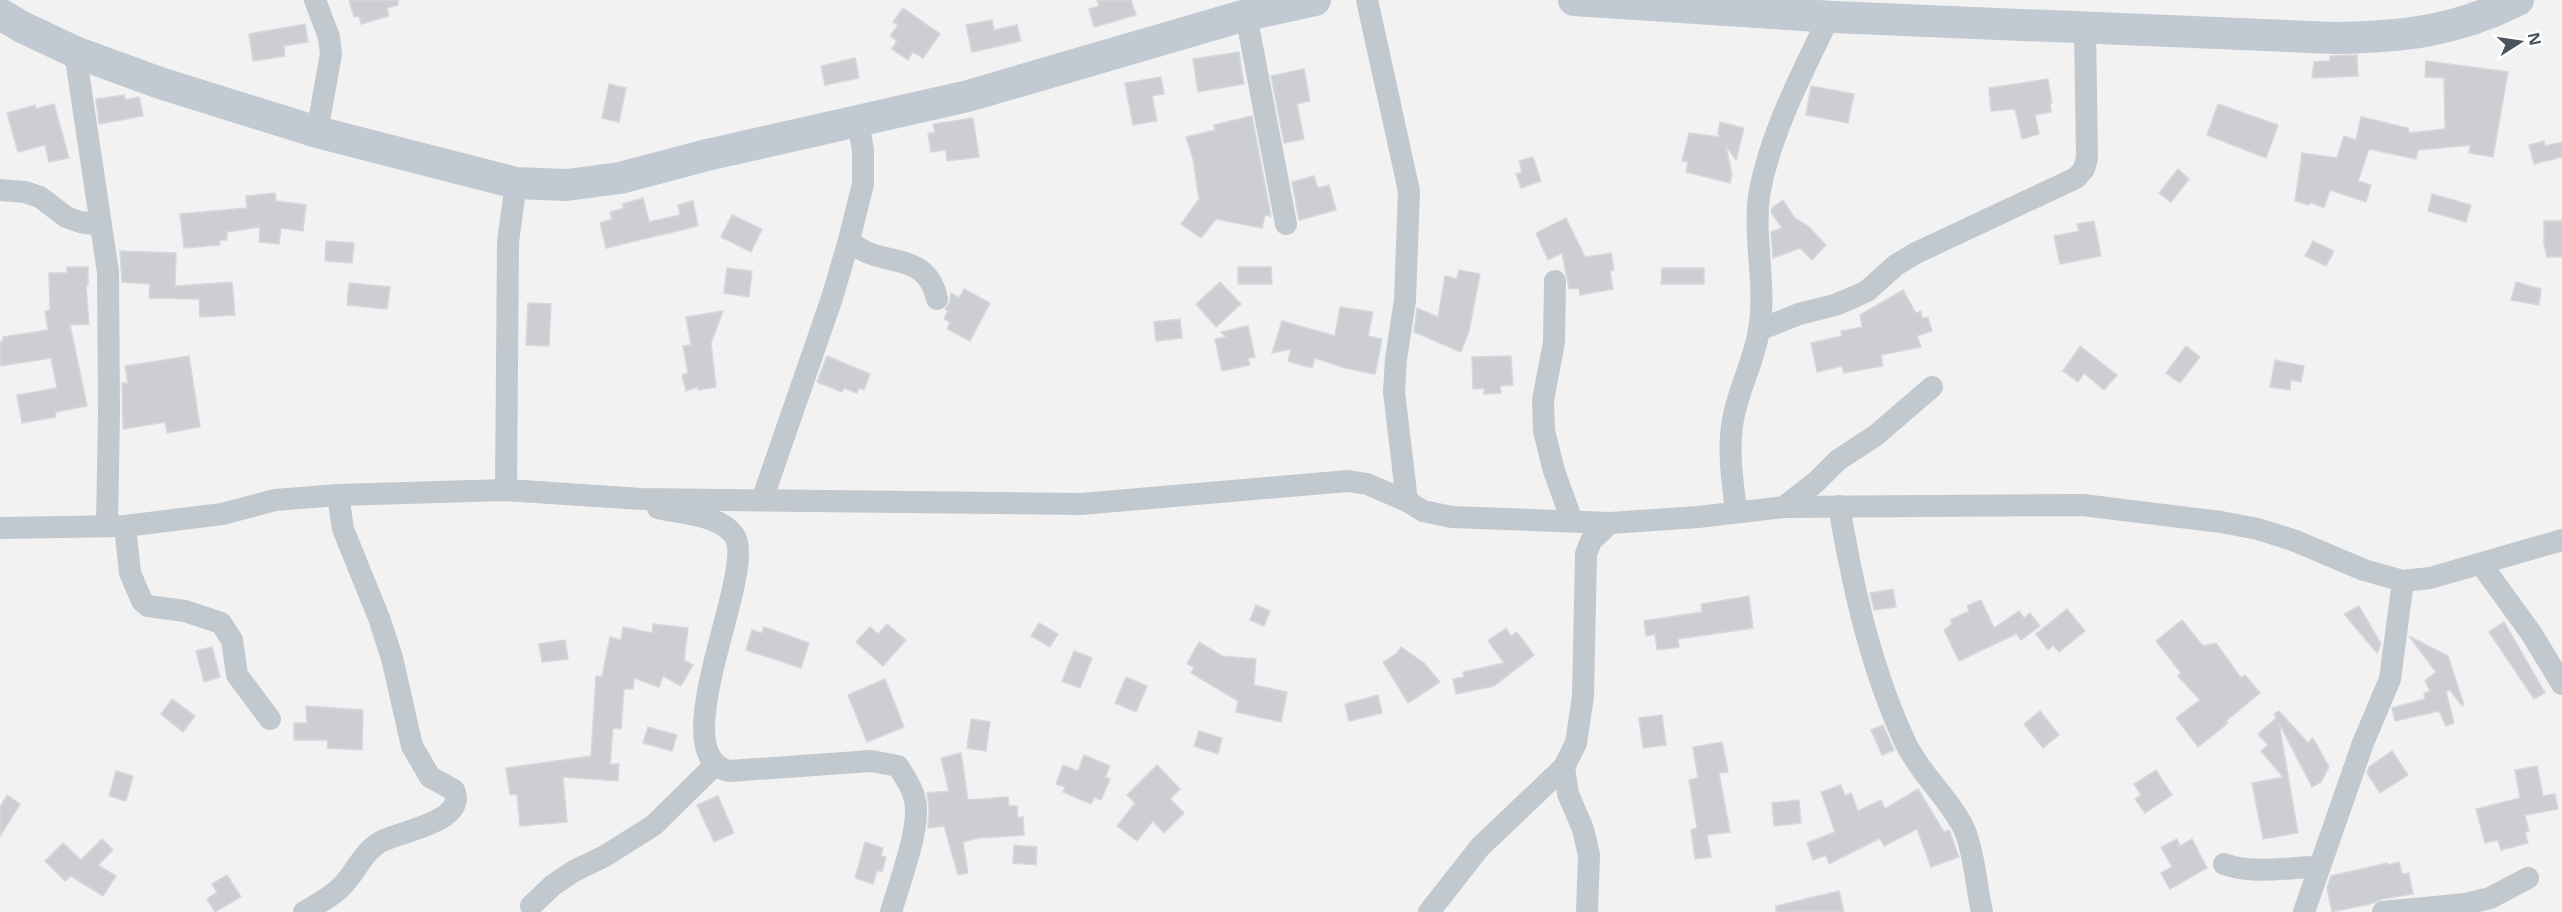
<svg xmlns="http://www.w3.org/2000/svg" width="2562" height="912" font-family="'Noto Sans',sans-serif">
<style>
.building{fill:#ccced3;stroke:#d6d8dc;stroke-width:1.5}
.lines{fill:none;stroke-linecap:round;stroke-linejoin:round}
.street{stroke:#c1c8ce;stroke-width:22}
.secondary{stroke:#c1c9d3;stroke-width:32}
</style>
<rect width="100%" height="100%" fill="#f3f2f2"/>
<g class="building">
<polygon points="349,0 398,0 398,5 387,8 389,16 361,24 359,16 354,17"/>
<polygon points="1097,0 1131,0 1136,15 1094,27 1089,9 1099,6"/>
<polygon points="903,8 940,34 923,58 913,52 908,60 892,49 897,41 890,36 898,25 893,22"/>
<polygon points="992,20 994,30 1017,25 1021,41 972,52 966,25"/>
<polygon points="305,24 308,42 284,46 285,56 253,61 249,34"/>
<polygon points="1239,52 1244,84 1198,92 1193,59"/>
<polygon points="2357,55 2358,76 2312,78 2314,62 2330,61 2330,56"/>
<polygon points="855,58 859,78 825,85 821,66"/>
<polygon points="2426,61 2508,72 2493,157 2469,153 2470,145 2418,150 2416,159 2369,149 2358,181 2371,185 2366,202 2330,190 2324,208 2310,202 2309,205 2295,201 2302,153 2337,158 2344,136 2356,140 2361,117 2408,128 2409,133 2445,129 2444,78 2425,77"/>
<polygon points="1304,69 1310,101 1297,104 1304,139 1284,143 1271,76"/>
<polygon points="1161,77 1164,94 1152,96 1157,121 1133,125 1125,83"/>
<polygon points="2048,79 2052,103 2050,103 2051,112 2035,115 2039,134 2022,139 2015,109 1991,111 1989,88"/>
<polygon points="609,84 626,88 619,122 602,118"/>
<polygon points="1811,86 1854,94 1848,123 1806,115"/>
<polygon points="124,95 125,100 139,97 143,116 99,124 96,99"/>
<polygon points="54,104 69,158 49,162 45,145 18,152 7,113 35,105 36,109"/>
<polygon points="2218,104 2278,125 2266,158 2207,135"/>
<polygon points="1252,116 1271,216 1265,215 1262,228 1216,219 1201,238 1181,224 1199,199 1193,159 1186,137 1215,130 1214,125"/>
<polygon points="973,118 979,157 947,161 946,150 931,152 928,133 935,133 933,124"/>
<polygon points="1720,122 1744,128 1736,160 1726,146 1732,174 1730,183 1686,172 1688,162 1682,161 1689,133 1720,137 1718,133"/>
<polygon points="2544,141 2545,146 2562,142 2562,157 2534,164 2529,145"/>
<polygon points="1533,157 1541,181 1521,188 1516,174 1522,172 1519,161"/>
<polygon points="2178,169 2189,179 2171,202 2159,193"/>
<polygon points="1314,176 1318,188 1329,185 1336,210 1299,220 1292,182"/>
<polygon points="275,193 276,201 306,205 303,231 281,228 279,244 259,242 260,227 227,232 227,240 219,240 220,245 184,248 180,214 247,208 246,196"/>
<polygon points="2432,194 2471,205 2466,222 2428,211"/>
<polygon points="643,198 649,222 680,215 678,205 693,201 698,226 606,248 600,223 612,219 610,212 624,208 622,204"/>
<polygon points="1783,200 1794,217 1809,227 1826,245 1812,260 1800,248 1773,258 1771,232 1782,228 1771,212 1772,208"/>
<polygon points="732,215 762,229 751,252 721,237"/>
<polygon points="1566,218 1585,257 1611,253 1614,270 1610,271 1613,289 1580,295 1579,288 1569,289 1562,253 1548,260 1536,233"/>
<polygon points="2094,221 2101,256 2060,264 2054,236 2079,231 2077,224"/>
<polygon points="2544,221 2562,221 2562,257 2547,257 2544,244"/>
<polygon points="326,241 354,243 352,263 325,261"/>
<polygon points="2313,241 2334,251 2326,266 2305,256"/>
<polygon points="120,251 176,253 175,286 232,282 235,315 200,317 199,299 149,298 150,284 122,282"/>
<polygon points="67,267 88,267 88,285 86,285 89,324 70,325 87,406 55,412 56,417 22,423 17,395 57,388 51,358 0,366 0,342 3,341 3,337 48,330 45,311 50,310 49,273 67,273"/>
<polygon points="1238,267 1271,267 1272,284 1238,284"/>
<polygon points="727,268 752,271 749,297 724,293"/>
<polygon points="1662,268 1704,268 1704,284 1661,284"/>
<polygon points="1459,270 1480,274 1469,331 1461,352 1414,332 1417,308 1438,317 1445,276 1457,279"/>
<polygon points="1220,282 1241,304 1216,327 1196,304"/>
<polygon points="2516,282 2541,289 2539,305 2511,300"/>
<polygon points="349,283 390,287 387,309 347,305"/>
<polygon points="964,289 990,303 970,341 947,329 950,322 944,319 948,311 945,309 950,302 951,293 959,298"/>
<polygon points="1903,290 1916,313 1921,311 1922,318 1928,317 1932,331 1917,336 1921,347 1881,355 1883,366 1844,373 1842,366 1817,372 1811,343 1842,336 1841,331 1862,327 1860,315"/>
<polygon points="528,303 551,304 549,346 526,345"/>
<polygon points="1340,307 1373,312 1368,336 1382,339 1375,374 1345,368 1315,358 1312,368 1288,361 1291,349 1272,353 1282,321 1335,336"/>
<polygon points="723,311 711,343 716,387 698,390 698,387 686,391 682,375 688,373 683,346 691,345 686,317"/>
<polygon points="1180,319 1182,338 1156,341 1154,322"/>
<polygon points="1248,326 1255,357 1248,358 1250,365 1222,371 1215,339 1226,337 1221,332"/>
<polygon points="2080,346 2117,375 2104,390 2084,373 2078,382 2063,371"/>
<polygon points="2186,346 2200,357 2180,383 2166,373"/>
<polygon points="189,356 200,427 167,433 165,422 123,429 122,383 128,383 125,366"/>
<polygon points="827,356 870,374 864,390 859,388 857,393 844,388 842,392 817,382"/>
<polygon points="1511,356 1513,385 1500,386 1501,393 1484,394 1484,388 1473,389 1472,357"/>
<polygon points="2275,360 2304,366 2301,382 2291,380 2290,390 2270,387"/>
<polygon points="1893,589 1896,607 1874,610 1870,593"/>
<polygon points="1749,596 1753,628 1678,639 1679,647 1657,650 1655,634 1646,636 1644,621 1702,612 1701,604"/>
<polygon points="1981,600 1994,628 2019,611 2024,618 2030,613 2040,626 2021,640 2016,634 1959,661 1944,630 1952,624 1950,620 1969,611 1967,606"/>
<polygon points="1256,605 1270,611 1264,626 1250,620"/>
<polygon points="2359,606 2381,644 2377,653 2344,614"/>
<polygon points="2067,609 2085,631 2059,652 2053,645 2048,650 2036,634"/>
<polygon points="2182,620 2203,646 2216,643 2241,678 2245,675 2260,693 2226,721 2228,723 2198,747 2176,718 2200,700 2178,676 2181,673 2156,641"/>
<polygon points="2504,622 2545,693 2534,699 2489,632"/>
<polygon points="1039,623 1058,634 1050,647 1031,636"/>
<polygon points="653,624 688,628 684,660 693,665 681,686 663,676 659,687 634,678 633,689 624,689 621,729 613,728 610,764 619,764 618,781 563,777 567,822 520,826 517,794 510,795 506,768 591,756 596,676 602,677 610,637 621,640 623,627 652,633"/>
<polygon points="887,624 906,640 883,666 856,642 870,627 878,634"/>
<polygon points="764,627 809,643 801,668 746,650 752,630 762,633"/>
<polygon points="1506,628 1511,636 1517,632 1534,655 1494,686 1456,694 1453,679 1464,677 1463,672 1504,663 1488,641"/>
<polygon points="2409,636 2448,656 2464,705 2462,706 2450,690 2446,692 2454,723 2446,726 2439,711 2395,721 2392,708 2425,699 2424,693 2430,691 2425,681 2436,672"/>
<polygon points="565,640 568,659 542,662 539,644"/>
<polygon points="1199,642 1222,656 1256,659 1254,685 1287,692 1281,722 1236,712 1238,701 1191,673 1194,667 1187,664"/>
<polygon points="212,647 220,677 204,682 196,651"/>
<polygon points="1401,647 1424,663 1440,682 1408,703 1383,662 1396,654"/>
<polygon points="1074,651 1092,658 1080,688 1062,681"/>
<polygon points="1126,677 1147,686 1136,712 1115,703"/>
<polygon points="885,679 904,727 867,742 848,695"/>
<polygon points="1378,695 1382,713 1349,721 1345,704"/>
<polygon points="172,699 195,716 183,732 161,714"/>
<polygon points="306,706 363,710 362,750 327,748 328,740 294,740 294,723 307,723"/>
<polygon points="2040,711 2059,735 2043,748 2024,724"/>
<polygon points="2279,711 2308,743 2313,738 2329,767 2321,782 2312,787 2279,723 2298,833 2263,839 2252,783 2283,777 2261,751 2268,745 2258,734 2276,718 2274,714"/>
<polygon points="1662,715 1666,745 1643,748 1639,718"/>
<polygon points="971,719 990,722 986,751 967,748"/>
<polygon points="1883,725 1894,750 1882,755 1871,730"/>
<polygon points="648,727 677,735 672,751 643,743"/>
<polygon points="1199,731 1222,738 1218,754 1194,746"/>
<polygon points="1722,742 1728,772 1719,773 1730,832 1707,835 1711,857 1695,859 1691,830 1697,828 1689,780 1698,778 1693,747"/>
<polygon points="2392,751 2408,775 2380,793 2367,773 2369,767"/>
<polygon points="961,753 968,800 1008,797 1009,806 1017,806 1018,818 1023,817 1024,835 978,838 963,842 968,873 958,875 944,826 928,828 929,808 927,793 949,791 941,758"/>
<polygon points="1084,755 1110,766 1105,777 1110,779 1101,800 1094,797 1091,804 1063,792 1065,787 1056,784 1063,765 1078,771"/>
<polygon points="1157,765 1180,789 1170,799 1184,813 1164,833 1153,821 1137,841 1117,826 1135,803 1127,795"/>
<polygon points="2537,766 2543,796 2555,794 2558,809 2525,815 2529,831 2525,832 2528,843 2501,850 2498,840 2485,843 2476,809 2520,798 2515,770"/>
<polygon points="2156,770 2172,795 2145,813 2135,799 2141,795 2134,784"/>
<polygon points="116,771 133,776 126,801 109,796"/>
<polygon points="1841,785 1845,796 1851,793 1858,811 1881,800 1885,809 1918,789 1944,832 1949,830 1959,857 1931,867 1917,829 1884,846 1880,838 1829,864 1826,855 1813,860 1807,843 1835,832 1821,792"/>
<polygon points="7,795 20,804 0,836 0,807"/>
<polygon points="718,796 734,833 714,842 697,805"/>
<polygon points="1799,800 1801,823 1774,826 1772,803"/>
<polygon points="102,839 113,850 98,865 116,876 103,896 71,876 65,881 45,861 63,843 81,860"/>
<polygon points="2177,839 2180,846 2192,839 2207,868 2170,889 2161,873 2172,867 2161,847"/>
<polygon points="865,842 883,848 881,856 886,857 882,872 877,870 873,884 855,878"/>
<polygon points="1014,845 1037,847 1036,865 1013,863"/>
<polygon points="2399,862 2402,874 2409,873 2413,894 2382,899 2374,903 2332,912 2327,888 2331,876 2387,863 2388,865"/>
<polygon points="227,875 241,897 215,912 207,899 217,892 212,884"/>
<polygon points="1839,891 1844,912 1776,912 1776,906"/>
</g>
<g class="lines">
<g class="street">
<polyline points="315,0 329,37 331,54 317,132"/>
<polyline points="1367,0 1409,191 1405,300 1396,359 1394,392 1407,501"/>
<polyline points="1246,15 1286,224"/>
<polyline points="75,52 108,272 109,413 107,526"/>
<polyline points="0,190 25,192 40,197 66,217 80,222 101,225"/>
<path d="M849 240C877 270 926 247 937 299"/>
<polyline points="1555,281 1554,342 1543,400 1544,431 1554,471 1572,521"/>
<polyline points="1759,330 1799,314 1835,305 1854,297 1867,291 1896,265 1916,253 2076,178 2084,169 2087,158 2085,27"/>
<polyline points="506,490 508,242 516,183"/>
<polyline points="762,500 832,298 849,240 863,184 863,150 858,122"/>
<path d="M1839 506C1853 588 1871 669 1906 744 1921 775 1951 800 1965 831 1975 856 1976 886 1982 912"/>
<polyline points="1784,507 1816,482 1838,460 1875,436 1932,387"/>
<path d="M658 508C682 514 718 514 734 535 759 569 660 755 729 771L871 761 898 766C906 779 916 793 916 809 917 837 899 884 891 912"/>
<path d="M1736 512C1733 484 1728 454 1732 426 1736 393 1754 363 1759 330 1767 284 1752 236 1760 190 1772 129 1803 72 1829 17"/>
<polyline points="125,526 130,573 142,601 148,606 185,611 221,623 232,640 237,675 270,719"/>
<polyline points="0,528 125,526 222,514 275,500 338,495 506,490 641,499 1081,504 1348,481 1367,484 1407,501 1423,511 1452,517 1610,523 1698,517 1784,507 2083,505 2221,522 2258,529 2293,540 2364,570 2403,581 2430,578 2562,540"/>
<polyline points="2481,564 2531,633 2562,684"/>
<polyline points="1564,767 1568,794 1583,829 1589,855 1587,912"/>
<path d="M2224 864C2254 875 2287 867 2319 867"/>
<polyline points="531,906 553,885 574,871 605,856 654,825 715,765"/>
<path d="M304 912C316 905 329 898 339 889 356 874 362 851 382 841 402 831 468 821 454 790L430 777 412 746 392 658 379 618 343 529 338 495"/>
<polyline points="1429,912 1480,847 1564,767 1576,743 1583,696 1586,554 1591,541 1610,523"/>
<polyline points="2304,912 2363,743 2390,679 2403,581"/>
<polyline points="2383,912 2466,904 2490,898 2528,878"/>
</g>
<g class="secondary">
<path d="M1574 0 1833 17 2335 38C2404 37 2456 31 2518 0"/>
<polyline points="0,14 22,27 75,52 160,83 317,132 516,183 567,185 620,178 707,155 968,96 1246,15 1315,0"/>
</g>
</g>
<g transform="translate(2520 42) rotate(78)" stroke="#ffffff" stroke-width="4.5" paint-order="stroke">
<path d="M0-4.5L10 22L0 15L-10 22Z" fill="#4b545d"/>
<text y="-9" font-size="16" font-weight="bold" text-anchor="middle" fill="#4b545d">N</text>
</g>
</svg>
